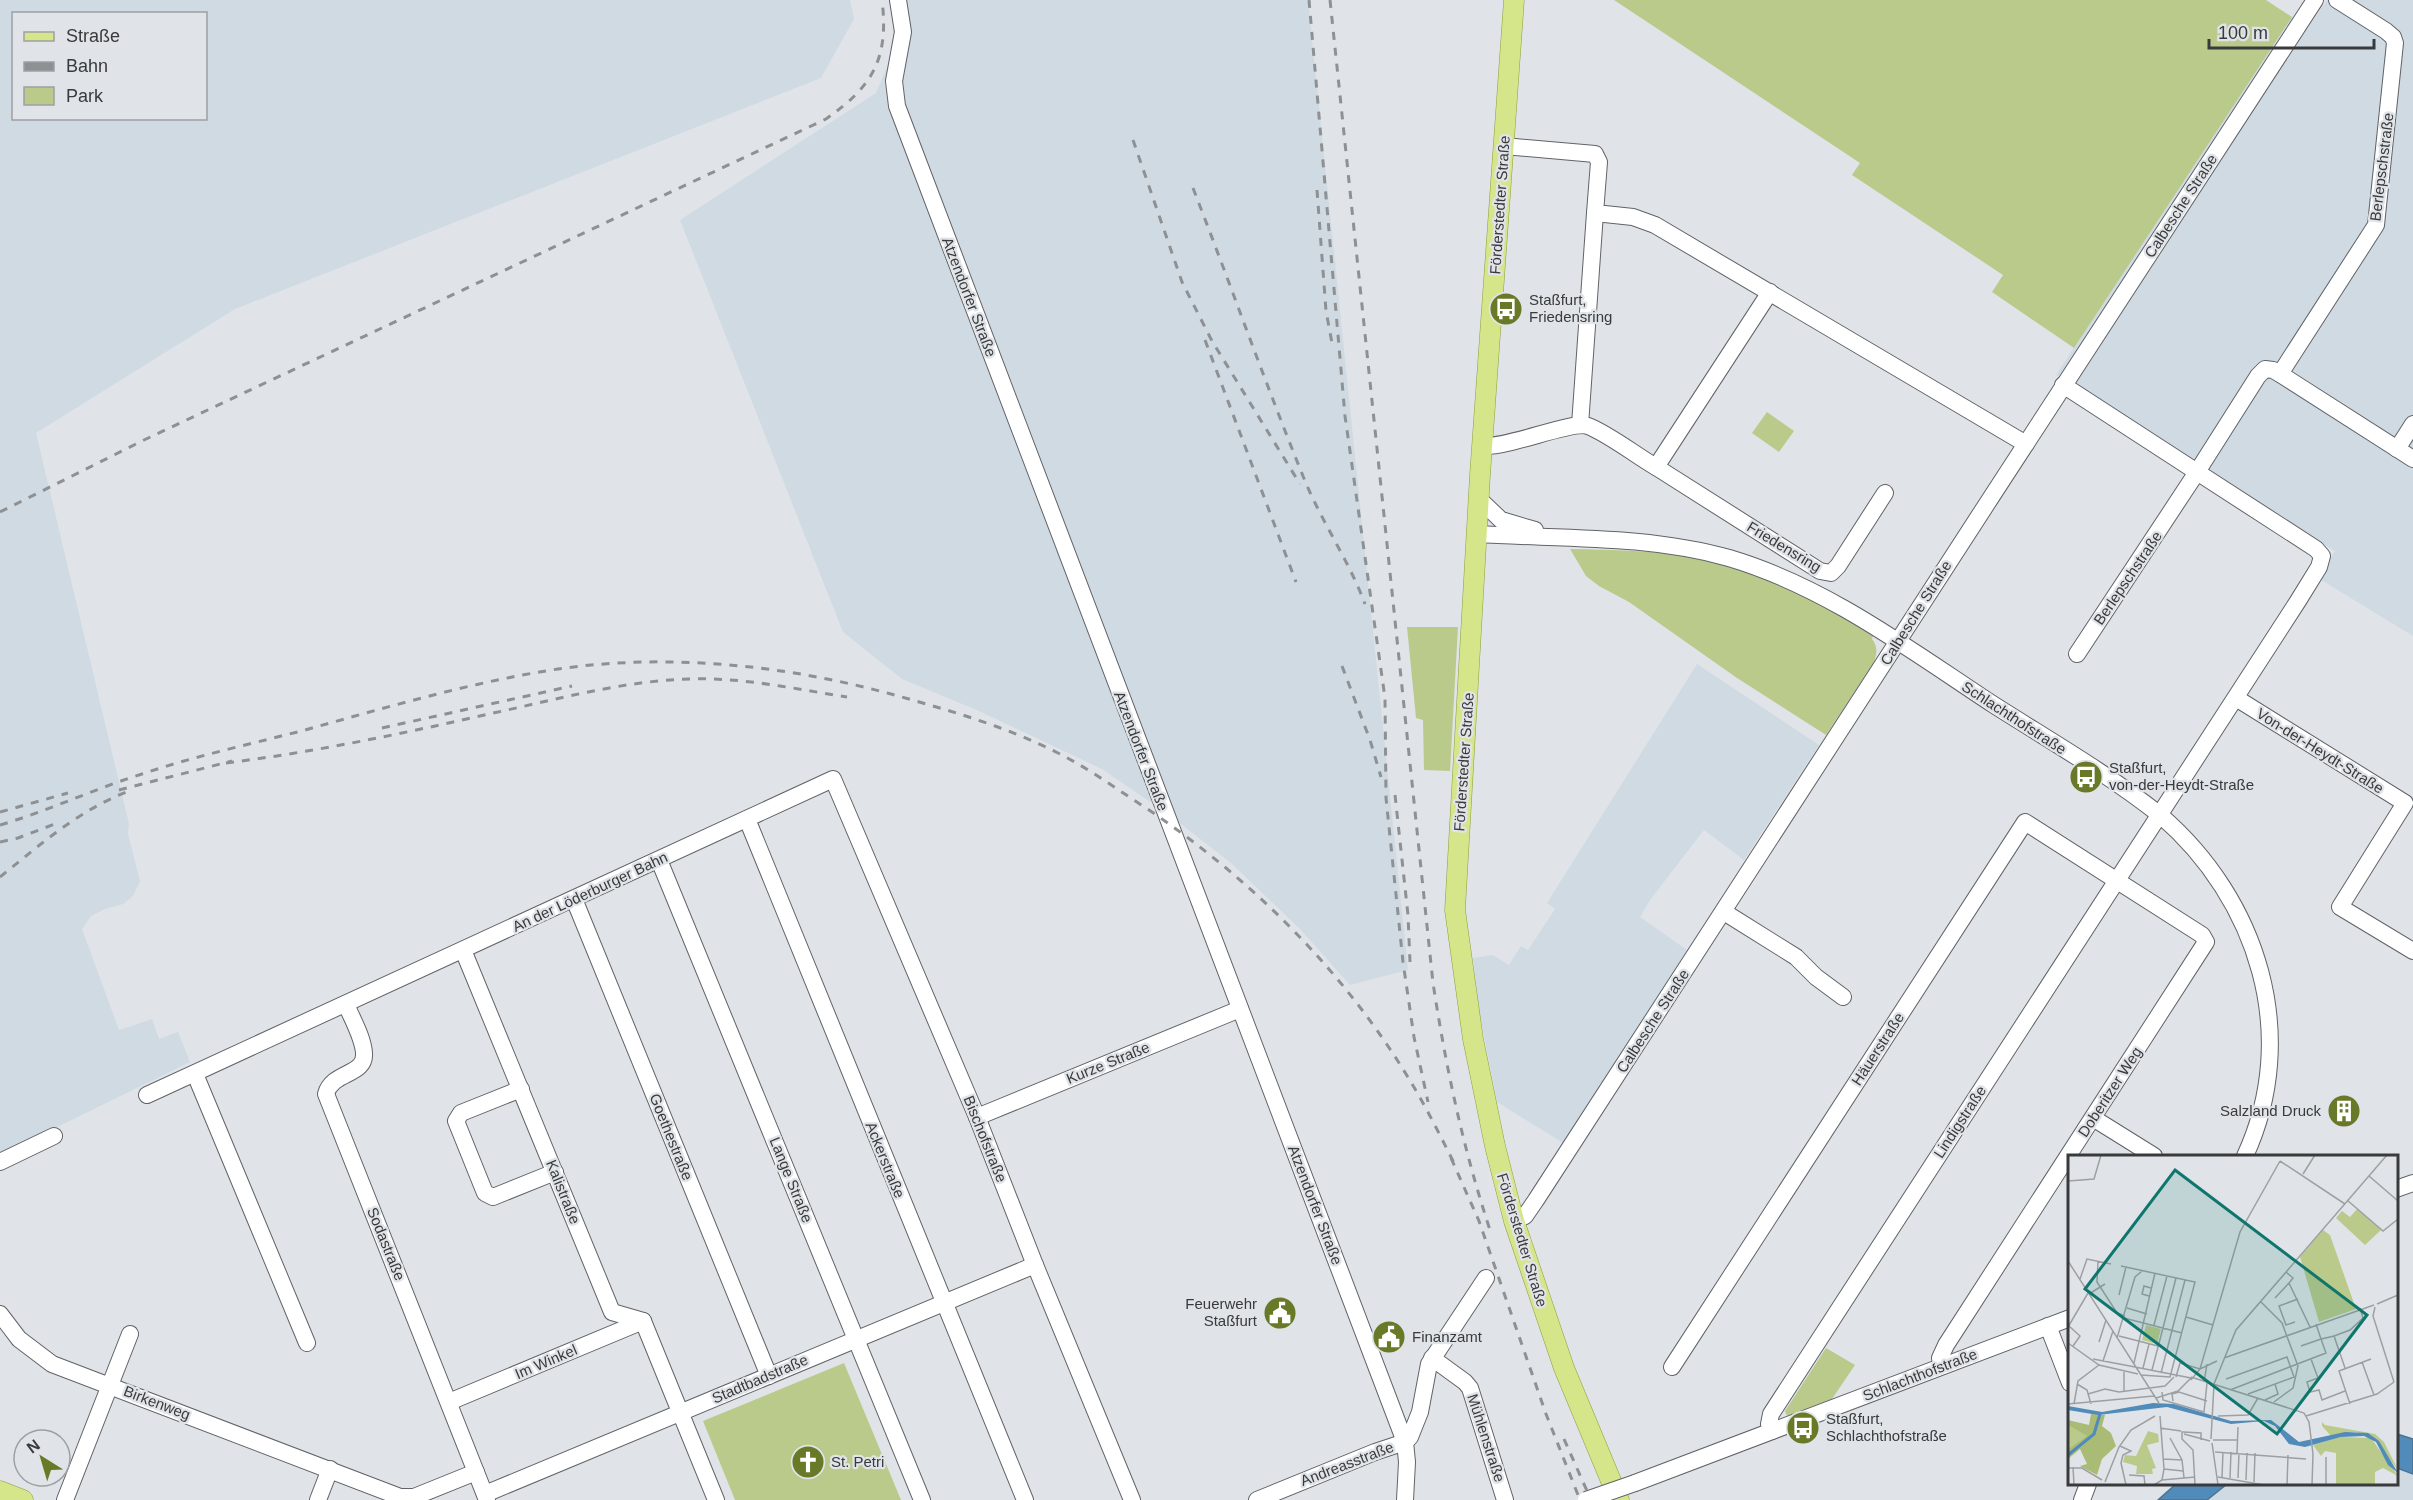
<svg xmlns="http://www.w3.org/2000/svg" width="2413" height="1500" font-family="Helvetica,sans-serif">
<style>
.built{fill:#d0dae3;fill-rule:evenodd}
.green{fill:#baca8b}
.water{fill:#518bb9;stroke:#4a7393;stroke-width:1.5}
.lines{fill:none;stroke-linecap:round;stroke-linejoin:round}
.minor-casing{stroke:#606367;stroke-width:18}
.major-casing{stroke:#8b9f3b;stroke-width:21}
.minor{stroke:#fff;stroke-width:16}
.major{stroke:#d4e689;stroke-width:20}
.rail{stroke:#8e9193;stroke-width:3;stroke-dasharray:8 8;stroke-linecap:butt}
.minor-bridge-casing{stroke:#606367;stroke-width:18;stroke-linecap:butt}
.minor-bridge{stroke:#fff;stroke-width:16}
.labels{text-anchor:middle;stroke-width:4.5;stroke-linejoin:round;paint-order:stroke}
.street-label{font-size:15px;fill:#383a3b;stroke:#e0e4e8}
.poi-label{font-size:15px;fill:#383a3b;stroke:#e0e4e8;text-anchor:start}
.inset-river{fill:none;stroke:#518bb9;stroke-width:3}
.inset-road{fill:none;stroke:#9da0a3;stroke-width:1.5}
.view{fill:#0f766e;fill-opacity:0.15;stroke:#0f766e;stroke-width:3}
.inset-edge{fill:none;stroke:#383a3b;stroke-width:3}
</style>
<rect width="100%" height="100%" fill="#e0e4e8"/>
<g class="built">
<path d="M0 0H850L854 19 821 78 235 309 36 433 129 824 128 834 140 881 133 896 123 904 105 909 91 916 82 929 119 1030 152 1019 159 1039 178 1032 190 1062 0 1155ZM14 14H206V118H14Z"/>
<polygon points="891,0 1308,0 1408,970 1350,985 1302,931 1231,863 1172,817 1102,769 979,711 902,679 843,632 680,220 876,93 890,60 895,23"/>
<polygon points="2327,0 2413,0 2413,636 2318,578 2335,551 2228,486 2056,375 2292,17 2308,28"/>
<polygon points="1697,664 1819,745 1744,860 1704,830 1650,900 1640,917 1687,950 1563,1143 1497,1102 1479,1010 1473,958 1493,955 1509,965 1521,946 1528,950 1555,909 1547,903"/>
<polygon points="2397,1468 2413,1474 2413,1500 2207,1500 2227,1484 2396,1484"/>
</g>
<g class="green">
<polygon points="1614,0 2266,0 2292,17 2074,348 1992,292 2003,275 1852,175 1860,163"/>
<polygon points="1767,412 1794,431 1779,452 1752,433"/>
<path d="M1570 549C1613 550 1656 550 1698 558 1761 571 1821 599 1873 636L1872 639C1878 647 1877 653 1874 662L1826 735 1737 678 1629 602 1599 586 1586 576Z"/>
<polygon points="1407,627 1458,627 1450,771 1424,770 1423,720 1416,718"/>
<polygon points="1826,1348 1855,1365 1832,1399 1787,1416 1785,1411"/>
<polygon points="844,1363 901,1500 735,1500 703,1421"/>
</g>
<g class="water">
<polygon points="2397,1434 2413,1439 2413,1474 2397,1468"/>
<polygon points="2176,1484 2227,1484 2207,1500 2158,1500"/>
</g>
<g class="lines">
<defs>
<g id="minor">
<polyline points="898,0 903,32 894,81 897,106 1405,1442 1407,1462 1405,1500"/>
<polyline points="1504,146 1595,154 1599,162 1595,213 1633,217 1655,225 2026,444"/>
<polyline points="1770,292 1656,467 1820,571 1831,573 1838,566 1885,493"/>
<polyline points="2280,374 2413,459"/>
<polyline points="2063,385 2197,472 2258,376 2265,369 2273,370 2280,374 2376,225 2395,43 2393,37 2386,31 2337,0"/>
<polyline points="1580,425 1595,213"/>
<path d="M1483 446C1509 448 1572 420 1588 426 1607 433 1637 456 1656 467"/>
<polyline points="2397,449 2413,424"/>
<polyline points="1479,499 1501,520 1535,530"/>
<path d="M1477 534C1560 539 1648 535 1729 558 1827 587 1910 650 1994 705 2049 740 2108 774 2160 815 2258 899 2301 1035 2245 1156"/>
<polyline points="2236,698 2405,803 2340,907 2413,951"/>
<polyline points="747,819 1025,1500"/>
<polyline points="659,860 922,1500"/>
<polyline points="574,899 769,1376"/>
<polyline points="1724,912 1796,957 1816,977 1843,997"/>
<polyline points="463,950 612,1312 643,1321"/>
<path d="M346 1004C352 1019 363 1037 364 1053 366 1076 332 1071 326 1094L487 1500"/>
<polyline points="195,1074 307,1343"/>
<polyline points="521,1089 461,1113 456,1121 485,1193 493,1197 555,1172"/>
<polyline points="147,1095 833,779 977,1117 1035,1265 1132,1500"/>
<polyline points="977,1117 1240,1009"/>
<polyline points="2093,1118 2154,1156"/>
<polyline points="0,1162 54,1136"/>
<polyline points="2396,1189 2413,1183"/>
<path d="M1514 1221 1525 1216 1536 1200C1795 800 2054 399 2315 0"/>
<polyline points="0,1314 19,1339 52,1364 400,1497 414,1497 476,1472"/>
<polyline points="643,1321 716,1500"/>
<polyline points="2048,1326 2070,1383"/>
<polyline points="1432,1358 1465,1382 1470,1388 1505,1500"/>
<polyline points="1672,1367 2025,822 2202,935 2206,942 1946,1345 1940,1358 1942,1366"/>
<polyline points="449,1402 643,1321"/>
<polyline points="1772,1431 1769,1424 1771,1414 2298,601 2319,567 2322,556 2316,549 2197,472 2077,654"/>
<polyline points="1635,1483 2070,1318"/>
<polyline points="485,1494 1035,1265"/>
<polyline points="65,1500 130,1334"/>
<polyline points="318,1500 330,1469"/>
<polyline points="1257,1500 1375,1452 1405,1442 1410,1437 1420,1412 1429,1364 1486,1278"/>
<polyline points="2082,1500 2088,1484"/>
</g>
<g id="major">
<polyline points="1514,0 1480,475 1455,910 1473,1039 1495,1146 1514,1221 1564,1368 1619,1500"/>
<polyline points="0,1491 23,1500"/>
</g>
</defs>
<use href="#minor" class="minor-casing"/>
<use href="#major" class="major-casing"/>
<use href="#minor" class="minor"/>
<use href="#major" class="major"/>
<g class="rail">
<polyline points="1309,0 1345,416 1385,698 1386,798 1403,962 1414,1037 1428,1102"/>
<path d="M1330 0 1433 983C1446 1068 1463 1148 1490 1230"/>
<polyline points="1133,140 1182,282 1212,341 1300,484"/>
<path d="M1193 188C1231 286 1266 385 1305 481 1323 524 1349 561 1365 604"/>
<polyline points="1317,190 1326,311 1332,343"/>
<polyline points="1205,340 1296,582"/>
<path d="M0 512 144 440 826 119C873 86 889 59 882 0"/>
<polyline points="1342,666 1370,740 1381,777"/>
<polyline points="382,728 572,686"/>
<path d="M226 763C314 752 401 734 489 714 555 700 621 681 689 679 742 677 795 689 847 697"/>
<polyline points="119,790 232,761"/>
<polyline points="1395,795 1408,915 1410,962"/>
<polyline points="0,812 68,793"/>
<path d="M0 825C48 811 94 789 142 774 195 756 251 744 305 730 388 707 472 682 558 669 669 653 784 665 891 694 948 710 1005 726 1058 753 1088 768 1115 788 1143 806 1248 876 1340 967 1406 1074 1424 1103 1439 1133 1454 1163"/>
<polyline points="0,842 18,838 60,822"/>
<path d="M0 877C41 844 79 810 129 791"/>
<polyline points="1451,1158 1479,1221 1546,1414 1580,1500"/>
<polyline points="1564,1439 1591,1500"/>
</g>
<defs>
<polyline id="minor-bridge" points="1586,1500 1635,1483"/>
</defs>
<use href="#minor-bridge" class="minor-bridge-casing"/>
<use href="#minor-bridge" class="minor-bridge"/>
</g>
<defs>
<symbol id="bus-disc" viewBox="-11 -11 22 22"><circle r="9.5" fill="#687927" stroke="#e0e4e8"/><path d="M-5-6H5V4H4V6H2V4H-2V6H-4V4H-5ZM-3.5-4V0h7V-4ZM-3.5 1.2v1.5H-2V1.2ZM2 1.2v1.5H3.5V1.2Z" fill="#fff"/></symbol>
<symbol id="building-disc" viewBox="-11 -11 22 22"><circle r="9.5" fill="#687927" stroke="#e0e4e8"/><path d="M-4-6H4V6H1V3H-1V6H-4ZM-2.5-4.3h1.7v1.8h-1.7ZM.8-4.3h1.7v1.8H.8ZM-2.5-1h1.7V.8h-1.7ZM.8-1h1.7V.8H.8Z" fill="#fff"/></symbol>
<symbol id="civic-disc" viewBox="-11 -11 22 22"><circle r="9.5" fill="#687927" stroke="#e0e4e8"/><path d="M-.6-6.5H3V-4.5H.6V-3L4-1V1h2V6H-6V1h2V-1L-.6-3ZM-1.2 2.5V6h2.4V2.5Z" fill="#fff"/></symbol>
<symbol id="church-disc" viewBox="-11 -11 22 22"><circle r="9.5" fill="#687927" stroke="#e0e4e8"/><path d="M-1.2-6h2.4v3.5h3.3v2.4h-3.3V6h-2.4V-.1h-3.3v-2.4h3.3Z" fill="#fff"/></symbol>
</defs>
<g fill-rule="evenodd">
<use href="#bus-disc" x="1487" y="290" width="38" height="38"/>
<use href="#bus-disc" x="2067" y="758" width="38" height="38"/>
<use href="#building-disc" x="2325" y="1092" width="38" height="38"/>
<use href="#civic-disc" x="1261" y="1294" width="38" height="38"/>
<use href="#civic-disc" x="1370" y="1318" width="38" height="38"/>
<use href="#bus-disc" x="1784" y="1409" width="38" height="38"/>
<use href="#church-disc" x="789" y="1443" width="38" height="38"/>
</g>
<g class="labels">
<g class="street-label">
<text transform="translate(2382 167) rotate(-83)" y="5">Berlepschstraße</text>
<text transform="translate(1500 205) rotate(-86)" y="5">Förderstedter Straße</text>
<text transform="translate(2181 206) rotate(-57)" y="5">Calbesche Straße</text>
<text transform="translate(969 297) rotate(69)" y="5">Atzendorfer Straße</text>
<text transform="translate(1784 547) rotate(31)" y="5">Friedensring</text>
<text transform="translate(2128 578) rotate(-56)" y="5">Berlepschstraße</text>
<text transform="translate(1916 613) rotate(-58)" y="5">Calbesche Straße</text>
<text transform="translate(2014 718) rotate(33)" y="5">Schlachthofstraße</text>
<text transform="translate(1141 751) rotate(69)" y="5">Atzendorfer Straße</text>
<text transform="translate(2320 751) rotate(32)" y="5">Von-der-Heydt-Straße</text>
<text transform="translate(1464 762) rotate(-86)" y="5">Förderstedter Straße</text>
<text transform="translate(590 892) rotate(-25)" y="5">An der Löderburger Bahn</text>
<text transform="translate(1653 1021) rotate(-57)" y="5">Calbesche Straße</text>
<text transform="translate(1878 1049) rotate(-57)" y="5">Häuerstraße</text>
<text transform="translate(1108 1063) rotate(-22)" y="5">Kurze Straße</text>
<text transform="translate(2110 1092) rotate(-57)" y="5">Doberitzer Weg</text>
<text transform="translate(1960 1122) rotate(-57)" y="5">Lindigstraße</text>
<text transform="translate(671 1137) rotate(68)" y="5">Goethestraße</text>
<text transform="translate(985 1139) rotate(68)" y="5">Bischofstraße</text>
<text transform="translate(885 1160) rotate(68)" y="5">Ackerstraße</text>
<text transform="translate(791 1180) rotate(68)" y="5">Lange Straße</text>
<text transform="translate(563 1192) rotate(68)" y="5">Kalistraße</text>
<text transform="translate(1315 1205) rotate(69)" y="5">Atzendorfer Straße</text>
<text transform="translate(1522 1240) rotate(73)" y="5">Förderstedter Straße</text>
<text transform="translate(386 1244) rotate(68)" y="5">Sodastraße</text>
<text transform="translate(546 1362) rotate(-23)" y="5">Im Winkel</text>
<text transform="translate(1920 1375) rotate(-21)" y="5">Schlachthofstraße</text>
<text transform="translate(760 1379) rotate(-23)" y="5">Stadtbadstraße</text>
<text transform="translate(157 1403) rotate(21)" y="5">Birkenweg</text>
<text transform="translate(1486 1438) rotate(72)" y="5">Mühlenstraße</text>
<text transform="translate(1347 1464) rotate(-21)" y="5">Andreasstraße</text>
</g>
<g class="poi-label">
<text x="1529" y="305">Staßfurt,<tspan x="1529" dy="17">Friedensring</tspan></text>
<text x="2109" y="773">Staßfurt,<tspan x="2109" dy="17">von-der-Heydt-Straße</tspan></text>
<text x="2321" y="1116" text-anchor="end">Salzland Druck</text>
<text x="1257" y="1309" text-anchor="end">Feuerwehr<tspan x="1257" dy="17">Staßfurt</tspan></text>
<text x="1412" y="1342">Finanzamt</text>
<text x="1826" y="1424">Staßfurt,<tspan x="1826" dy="17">Schlachthofstraße</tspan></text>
<text x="831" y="1467">St. Petri</text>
</g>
</g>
<g transform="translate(2068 1155)">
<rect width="330" height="330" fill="#e0e4e8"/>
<path d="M289 54 313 75 297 90 268 63 274 56 282 62ZM255 75 262 80 288 154 251 167 232 102ZM78 170 93 174 89 189 74 185ZM254 267 257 270 307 279 316 287 330 315 303 280 286 277 263 281 254 271ZM0 270 20 281 0 294ZM80 276 90 279 91 287 79 290 88 313 84 314 85 319H68L69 311 55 307 57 300 68 301ZM273 282 303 283 330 321 315 313 307 317V330H268V298L257 296 253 301 245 290Z" fill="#baca8b"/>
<path d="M23 259 37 260 34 271 43 278 48 291 34 304 29 320 12 311 19 309 12 294 0 304V294L19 281 0 270V265L21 270Z" fill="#aabb76"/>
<path d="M85 248 106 249 163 266 203 265 231 287 277 277 300 278 311 286 330 318 320 310 308 287 296 281 273 282 237 292 221 289 207 271 196 266 163 269 99 252 30 260 0 255V251L34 257Z" fill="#518bb9"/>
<path class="inset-river" d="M0 300 26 279 32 259"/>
<path class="inset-road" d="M212 6 277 49M235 19 247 0M301 21 330 46M0 26 26 24 33 0M279 45 315 76 330 64M0 106 91 248M30 106 29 127 49 158 57 161M53 111 127 127 102 222 73 220M218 117 225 123 221 128 242 172M12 124 19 104 43 109M21 139 37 129M51 140 58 112M81 141 74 139 76 131 83 133M207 143 221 128M192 146 214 168 230 211 225 233 206 247M309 149 330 140M307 152 305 161 326 227M59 153 79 159M118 162 145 170M56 163 114 178M227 167 218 170 211 151 230 144M248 169 253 184 266 181 282 175 295 163 292 153M86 170 99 121M1 171 12 181 5 191M0 172 20 138M51 181 90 191M266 181 277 213M49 183 67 122 74 116M31 187 38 165M0 188 31 210 70 219M156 203 306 150M25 204 67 212M243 204 250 223 239 227 242 237 251 235 254 245 277 236M35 206 45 176M294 207 306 240M66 208 87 118M67 212 123 223 110 236 88 243M75 213 81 189M56 215V236M84 215 108 123M93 218 117 125M108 222 112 208 132 214 149 206M123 222 236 258 241 267 245 299 244 330M158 224 219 202 226 222 180 239M123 225 132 214 172 77 212 6M136 227 139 209M9 229 19 235 23 249M162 235 258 198 253 184 233 191M94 237 95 245 136 257 139 228M20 239 37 234 51 237 97 231 106 222M197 245 210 239 207 229M105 246 104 239 111 237 139 246M0 249 86 241M6 249 10 226 31 210M282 249 271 216 303 204M150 261 180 260 190 243M238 261 309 239 326 227M92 273 113 276M115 277 133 278V285M116 279 142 286M114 282V276V284L125 295 127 330M102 283 114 305 116 323M143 284 146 229 168 175 319 0M145 285H170M144 288 150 330M52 291 63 296 55 300 53 308 58 330M147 297 238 304M169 298 170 272M95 304 114 305M5 312 6 330M0 313H14L34 325M96 314 115 316M61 320 76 321 77 330M150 322 196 330M154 322 155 297M162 323 163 297M170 323 171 298M94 325 127 322M178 325 179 298M37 327 51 292 63 275 87 261M186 327 187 298M86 330 94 325 96 314 92 261M219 330 220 300M258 330V302"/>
<path class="view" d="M107 15 299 160 209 279 17 134Z"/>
<rect width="330" height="330" class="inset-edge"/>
</g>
<rect x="12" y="12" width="195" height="108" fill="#e0e4e8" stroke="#9da0a3" stroke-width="1.5"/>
<rect x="24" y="32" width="30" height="9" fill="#d4e689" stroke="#9da0a3" stroke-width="1.5"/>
<text x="66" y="42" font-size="18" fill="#383a3b">Straße</text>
<rect x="24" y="62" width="30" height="9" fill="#8e9193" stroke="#9da0a3" stroke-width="1.5"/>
<text x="66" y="72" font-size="18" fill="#383a3b">Bahn</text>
<rect x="24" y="87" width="30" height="18" fill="#baca8b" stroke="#9da0a3" stroke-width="1.5"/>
<text x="66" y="102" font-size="18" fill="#383a3b">Park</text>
<g transform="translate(42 1458) rotate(323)"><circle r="28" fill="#e0e4e8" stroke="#9da0a3" stroke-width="1.5"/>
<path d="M0-4.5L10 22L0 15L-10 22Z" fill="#687927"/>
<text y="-9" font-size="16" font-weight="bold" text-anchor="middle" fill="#383a3b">N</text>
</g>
<path d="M2209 39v9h165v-9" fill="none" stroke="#383a3b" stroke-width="3"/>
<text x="2218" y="39" font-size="18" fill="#383a3b" stroke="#e0e4e8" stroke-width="4.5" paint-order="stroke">100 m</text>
</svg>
